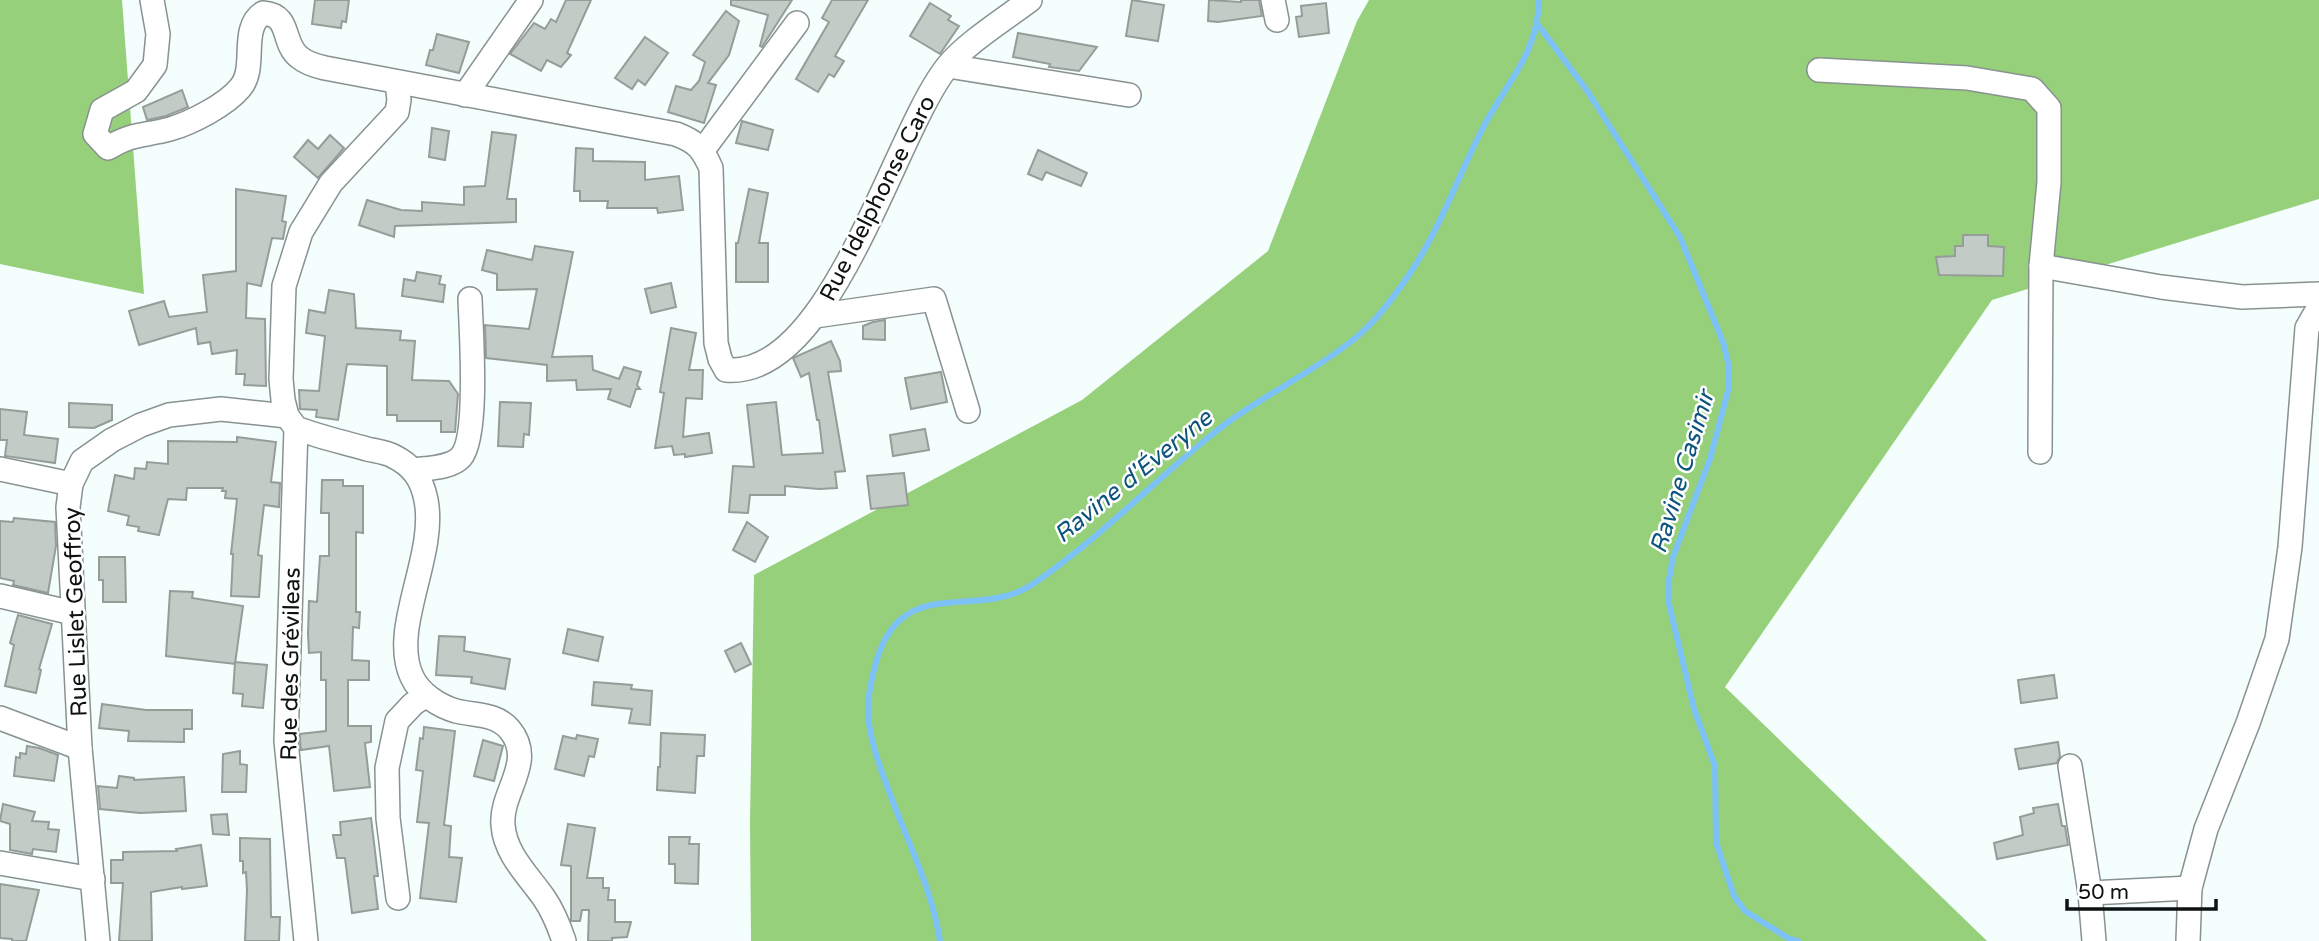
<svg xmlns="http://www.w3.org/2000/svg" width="2319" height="941" font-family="'Varela Round',sans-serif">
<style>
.forest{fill:#97d07b}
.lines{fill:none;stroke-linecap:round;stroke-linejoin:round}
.stream{stroke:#7cc2f6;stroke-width:6}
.building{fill:#c2cbc6;stroke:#959d98;stroke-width:2}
.minor-casing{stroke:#889290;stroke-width:26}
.minor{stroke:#fff;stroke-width:23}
.labels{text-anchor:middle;stroke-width:5;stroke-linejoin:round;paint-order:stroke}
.street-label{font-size:23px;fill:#0f1212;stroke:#fff}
.water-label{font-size:24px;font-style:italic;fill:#0c537e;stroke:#fff}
</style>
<rect width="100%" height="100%" fill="#f3fefd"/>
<g class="forest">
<polygon points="0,0 122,0 144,294 0,264"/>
<polygon points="1369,0 2319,0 2319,199 1992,300 1725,687 1987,941 751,941 750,822 754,575 1082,400 1268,251 1357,21"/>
</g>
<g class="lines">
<g class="stream">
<polyline points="1536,22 1588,92 1680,237 1723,342 1729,367 1729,387 1710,459 1673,557 1669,580 1669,604 1694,709 1715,766 1716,842 1734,896 1745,911 1788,938 1798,941"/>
<path d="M940 941C932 887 904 835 886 783 877 760 868 734 868 709 868 694 873 673 877 659 903 573 978 621 1033 584 1099 539 1154 481 1215 432 1256 399 1307 376 1349 343 1372 326 1392 300 1408 276 1441 229 1459 172 1486 122 1509 80 1538 52 1539 0"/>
</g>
</g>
<g class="building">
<polygon points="315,0 349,0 346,22 342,21 341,28 312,24"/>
<polygon points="566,0 591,0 567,53 571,55 561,67 547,60 541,71 510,54 534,23 545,29 551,19 556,22"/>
<polygon points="731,0 792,0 762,47 760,46 768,15 731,5"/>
<polygon points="832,0 868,0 835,56 844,61 834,77 829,74 818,92 796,79 829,22 822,18"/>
<polygon points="1132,0 1164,5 1158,41 1126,36"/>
<polygon points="1209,0 1241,2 1241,0 1259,0 1262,16 1218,22 1208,21"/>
<polygon points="930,3 951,16 948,20 959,26 940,54 910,36"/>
<polygon points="1326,3 1329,33 1299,37 1296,17 1302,16 1301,6"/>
<polygon points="726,11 739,21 729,55 708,83 716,85 704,123 668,112 676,86 691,90 699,81 705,62 693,55"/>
<polygon points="1018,33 1069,42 1097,47 1079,71 1049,67 1050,64 1013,57"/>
<polygon points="437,34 469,42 459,73 426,65 430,50 433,50"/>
<polygon points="645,37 668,53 645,85 638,80 632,89 615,78"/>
<polygon points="182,90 188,107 166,116 147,120 143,107"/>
<polygon points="742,121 773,130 768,150 736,143"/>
<polygon points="432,128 449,131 445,160 429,157"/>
<polygon points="492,132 516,135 507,199 516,199 516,222 395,226 394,237 359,225 367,200 401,210 422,211 422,202 464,205 464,187 485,186"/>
<polygon points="330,135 344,148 318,178 294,157 308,140 318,149"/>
<polygon points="576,148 593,149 593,161 645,162 645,180 679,176 683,210 658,213 657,208 607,208 608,201 580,201 580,191 574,191"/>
<polygon points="1038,150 1087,173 1081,186 1046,172 1042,180 1028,174"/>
<polygon points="236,189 286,196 282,221 286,222 283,239 272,238 261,286 247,283 246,318 265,319 266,386 244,385 245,374 236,374 237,350 212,354 210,342 198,344 196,328 139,345 129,311 164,301 169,317 207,312 203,275 236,271"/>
<polygon points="749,189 768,193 759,243 768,243 768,282 736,282 736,243 738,243"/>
<polygon points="1963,235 1988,235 1988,246 2004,247 2003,276 1939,275 1936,257 1955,256 1955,246 1963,246"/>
<polygon points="535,246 573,252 552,357 592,356 593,370 619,379 624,367 641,372 637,385 640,389 636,389 630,407 608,399 611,389 577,390 576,380 547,381 547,365 486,358 485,325 529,329 537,289 497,290 497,274 482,270 487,250 532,260"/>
<polygon points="417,272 441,276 439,284 445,285 443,302 402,296 404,279 415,281"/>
<polygon points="671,283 676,307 651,313 645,289"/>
<polygon points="329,290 354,294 356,328 401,331 400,340 415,341 412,380 449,381 458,394 455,432 441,432 441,421 397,421 397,415 387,415 387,366 347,364 338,420 316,417 317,410 300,409 299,390 319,391 325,336 306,333 309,310 325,313"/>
<polygon points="885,320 885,340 863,339 863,326 873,322"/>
<polygon points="671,328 696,333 689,370 703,370 702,399 686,398 683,437 709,433 712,453 685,457 685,454 674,455 672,446 655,448 664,393 660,392"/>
<polygon points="831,341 840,361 841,371 828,372 845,471 835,472 837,488 819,489 785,486 785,495 750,495 748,513 729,512 733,466 754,467 747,405 776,402 782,455 823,453 819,420 817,420 809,373 801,377 793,358"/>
<polygon points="941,372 947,402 911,409 905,378"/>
<polygon points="500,402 531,403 529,435 524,434 523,447 498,446"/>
<polygon points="69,403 112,405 112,420 94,428 69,427"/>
<polygon points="0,409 27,412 24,435 58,439 55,463 5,456 7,440 0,440"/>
<polygon points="925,429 929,450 893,456 890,435"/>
<polygon points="237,437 276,442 271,482 280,483 279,507 264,505 258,555 262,556 259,597 231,596 233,554 231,554 237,499 225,498 226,491 222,491 223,488 187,488 186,500 168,499 159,535 138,531 139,527 127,525 129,516 108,511 115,475 134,479 135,468 146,469 147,462 168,464 168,441 237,442"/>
<polygon points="904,473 908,505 871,509 867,476"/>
<polygon points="322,480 343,480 343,486 363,486 363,533 356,532 356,612 360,612 359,628 353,627 352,660 369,661 369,680 348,680 348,726 371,726 371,742 365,743 370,787 334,791 329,746 301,750 300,741 300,734 326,731 326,680 321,680 321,652 309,653 308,634 309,601 317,602 320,556 329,556 329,513 321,513"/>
<polygon points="14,518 55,522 56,546 48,593 13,585 14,581 0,578 0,521 13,522"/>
<polygon points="747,522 768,537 755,562 733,550"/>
<polygon points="99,557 125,557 126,602 103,602 103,580 99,580"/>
<polygon points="170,591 193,592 192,598 243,606 235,664 166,656"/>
<polygon points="18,615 52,624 39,669 41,670 36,693 5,686 14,645 10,643"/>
<polygon points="568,629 603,637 598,661 563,653"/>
<polygon points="439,636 465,637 464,651 510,659 505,689 471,683 472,677 436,675"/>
<polygon points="741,643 751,664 735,672 725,651"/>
<polygon points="235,662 267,665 263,708 242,706 243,694 233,693"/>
<polygon points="2054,675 2057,698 2021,703 2018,680"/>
<polygon points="594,682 632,685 631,689 652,691 650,725 629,723 632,709 592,705"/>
<polygon points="102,704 146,710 192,710 192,729 184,729 184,742 128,741 129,731 99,728"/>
<polygon points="424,727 455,731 444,825 451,826 449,857 462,858 456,902 420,898 429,823 417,822 423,771 416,770 420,738 423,739"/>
<polygon points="661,733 705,735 704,756 697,756 695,793 657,790 658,767 660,767"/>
<polygon points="577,735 598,739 594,757 589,756 584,776 555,769 563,736 576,739"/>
<polygon points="483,740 503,746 494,781 474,776"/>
<polygon points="2058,742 2060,756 2057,763 2019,769 2015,749"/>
<polygon points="27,746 39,748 58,755 54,781 14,776 16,757 20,758 20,753 26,754"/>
<polygon points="240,751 240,764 247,765 246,792 222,792 223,754"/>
<polygon points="119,776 134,778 134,780 184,777 186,811 140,813 100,809 98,786 117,788"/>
<polygon points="3,804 35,812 32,821 49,822 48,829 59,830 56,852 33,849 32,854 10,850 10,824 0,821"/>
<polygon points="2058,804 2062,826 2065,826 2068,845 1997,859 1994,843 2023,835 2020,817 2034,813 2033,808"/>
<polygon points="227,814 229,835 213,834 211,815"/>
<polygon points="371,818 378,876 374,876 378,909 352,913 345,858 337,858 333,835 341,835 340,822"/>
<polygon points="568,824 595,828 587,878 603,878 603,888 609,888 608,900 615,900 615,922 631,922 627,937 612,938 612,941 588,941 589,910 582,910 580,921 571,921 571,866 561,865"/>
<polygon points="669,837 690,837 689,844 699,844 698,884 675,883 675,864 669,864"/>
<polygon points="240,838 270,839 271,917 280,917 279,941 245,941 247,890 246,872 243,873 243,861 240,861"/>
<polygon points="201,845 207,886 182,889 182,887 151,892 152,941 119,941 123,883 111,883 111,860 123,860 123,852 177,851 176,849"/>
<polygon points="0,884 39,890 26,941 12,941 12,939 0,938"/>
</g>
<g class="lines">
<defs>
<g id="minor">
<path d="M152 0 158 34 155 65 136 91 102 110 95 134 108 148C132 133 144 136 170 129 191 123 226 105 240 88 258 68 239 29 263 13 292 15 281 43 299 57 306 63 316 66 325 68L676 134C697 142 702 148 711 168L716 343 720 359 726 370C831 379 893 135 947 67 965 44 1006 18 1030 0"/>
<polyline points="1273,0 1277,20"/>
<polyline points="948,66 1129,95"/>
<polyline points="1819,70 1967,78 2032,89 2049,108 2049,182 2041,266 2040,452"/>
<path d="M397 83 399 100 397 112 331 183 301 232 284 286 281 379 283 400 287 416 296 428C319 437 343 442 367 449 375 451 385 452 393 456 412 465 422 479 426 500 437 556 389 629 412 677 420 694 439 706 456 711 476 716 496 713 510 730 536 762 500 792 503 825 505 854 528 875 544 898 553 911 559 926 564 941"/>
<polyline points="465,95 531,0"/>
<polyline points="703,150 797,23"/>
<polyline points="2041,266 2161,287 2242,297 2319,294"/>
<polyline points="815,316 934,299 968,411"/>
<polyline points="296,428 286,741 306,941"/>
<polyline points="0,469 71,484"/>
<path d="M414 470C429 468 451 468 461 457 479 436 471 330 470 299"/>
<polyline points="0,596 73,613"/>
<polyline points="0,718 80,748"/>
<polyline points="2070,766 2090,893 2094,941"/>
<polyline points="0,863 93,879"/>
<polyline points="2090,893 2190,888"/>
<polyline points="398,898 388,818 387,768 397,721 413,704 425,696"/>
<polyline points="98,941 80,748 68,507 71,484 82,461 112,440 141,425 169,415 221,409 287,416"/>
<polyline points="2188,941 2190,888 2206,829 2248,723 2277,639 2290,547 2307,328 2319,307"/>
</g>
</defs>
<use href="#minor" class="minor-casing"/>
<use href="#minor" class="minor"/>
</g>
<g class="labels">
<g class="street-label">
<text transform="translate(877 198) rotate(-63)" y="8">Rue Idelphonse Caro</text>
<text transform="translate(75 612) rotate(-92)" y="8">Rue Lislet Geoffroy</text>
<text transform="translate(290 664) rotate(-89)" y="8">Rue des Grévileas</text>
</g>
<g class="water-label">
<text transform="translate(1682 472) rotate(-73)" y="8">Ravine Casimir</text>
<text transform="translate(1133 476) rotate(-39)" y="8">Ravine d'Éveryne</text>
</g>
</g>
<path d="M2067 899v10h149v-10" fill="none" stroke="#0f1212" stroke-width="3.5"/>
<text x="2078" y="899" font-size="21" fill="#0f1212" stroke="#ffffff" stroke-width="5" paint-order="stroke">50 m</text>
</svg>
